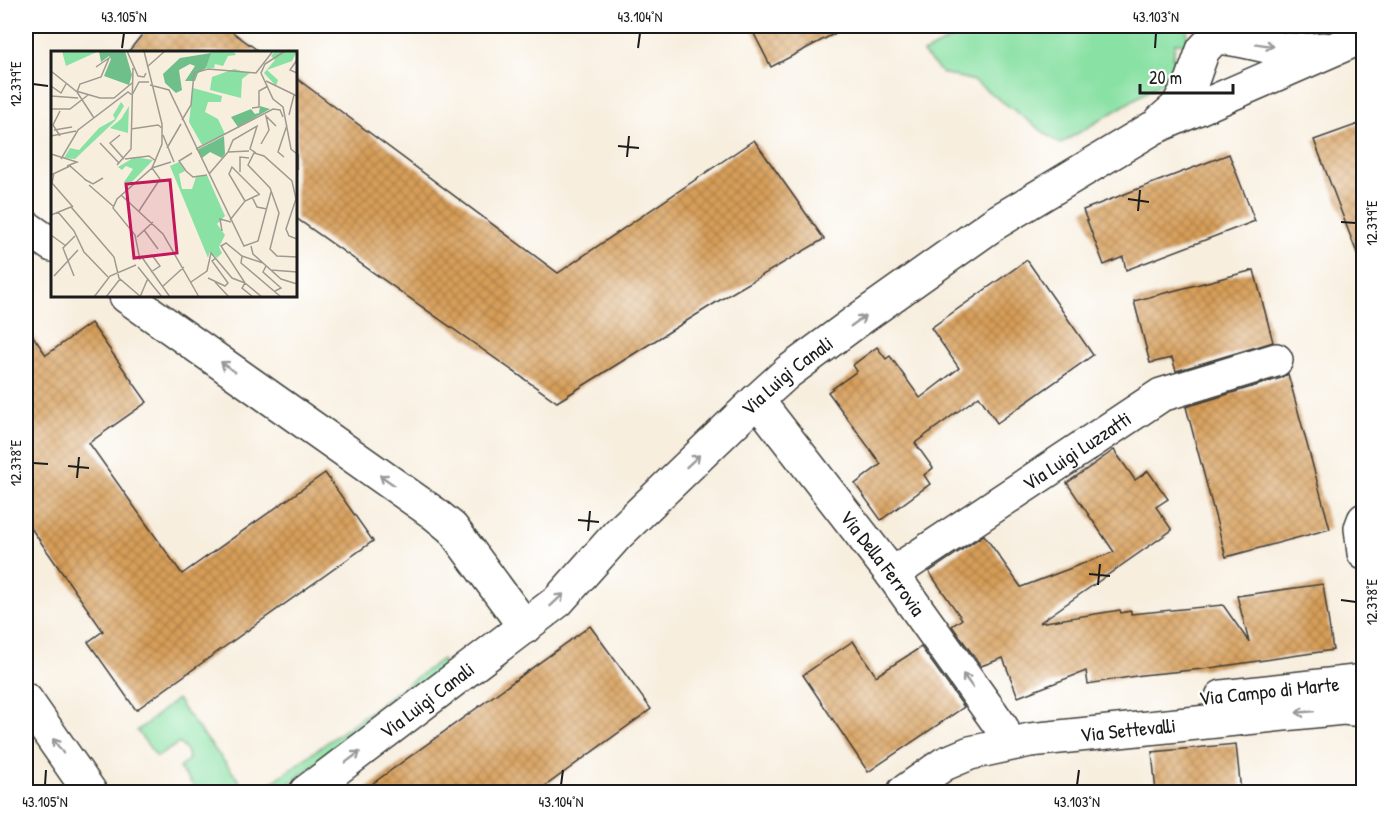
<svg xmlns="http://www.w3.org/2000/svg" width="1389" height="818" font-family="'Patrick Hand',sans-serif">
<style>
.green{fill:#8ae1a4;stroke:#537e60;stroke-width:1.5}
.building{fill:url(#building-cross-hatch)}
.lines{fill:none;stroke-linecap:round;stroke-linejoin:round}
.minor-casing{stroke:#3d3c39;stroke-width:36}
.secondary-casing{stroke:#3d3c39;stroke-width:36}
.minor{stroke:#fff;stroke-width:33}
.secondary{stroke:#fff;stroke-width:33}
.oneway{stroke:#999}
.ticks{fill:none;stroke:#1c1c1c;stroke-width:2}
.labels{text-anchor:middle;stroke-width:4.5;stroke-linejoin:round;paint-order:stroke}
.street-label{font-size:20px;fill:#1c1c1c;stroke:#fff}
.inset-road{fill:none;stroke:#9f9a90;stroke-width:1.5}
.view{fill:#c2185b;fill-opacity:0.15;stroke:#c2185b;stroke-width:3}
.inset-edge{fill:none;stroke:#1c1c1c;stroke-width:3}
.neatline{fill:none;stroke:#1c1c1c;stroke-width:2}
.ticks-label{font-size:15px;text-anchor:middle;fill:#1c1c1c}
</style>
<defs>
<pattern id="building-cross-hatch" width="8" height="8" patternUnits="userSpaceOnUse" patternTransform="scale(1.5)"><rect width="8" height="8" fill="#d79e59"/><path d="M0 0l8 8M0 8l8-8" fill="none" stroke="#ae8049"/></pattern>
</defs>
<rect width="100%" height="100%" fill="#fff"/>
<filter id="ink" filterUnits="userSpaceOnUse"><feTurbulence type="fractalNoise" baseFrequency=".0167" numOctaves="2"/><feDisplacementMap in="SourceGraphic" scale="12" xChannelSelector="R" yChannelSelector="G"/><feConvolveMatrix kernelMatrix="1 2 1 2 8 2 1 2 1" color-interpolation-filters="sRGB"/></filter>
<filter id="wash" filterUnits="userSpaceOnUse"><feTurbulence type="fractalNoise" baseFrequency=".008" numOctaves="4" result="noise"/><feDisplacementMap in="SourceGraphic" scale="24" xChannelSelector="R" yChannelSelector="G"/><feGaussianBlur stdDeviation="1.35" result="paint"/><feColorMatrix in="noise" values="0 0 0 0 0 0 0 0 0 0 0 0 0 0 0 0 0 1.4 0 .05"/><feComposite in="paint" operator="in"/></filter>
<g filter="url(#wash)">
<rect width="100%" height="100%" fill="#f7eede"/>
<g class="green">
<polygon points="977,26 1187,26 1187,44 1175,43 1173,59 1184,61 1175,75 1060,144 974,81 942,73 923,53"/>
<polygon points="442,659 445,667 278,792 259,792"/>
<polygon points="177,699 184,710 248,792 199,792 179,768 189,759 186,750 179,743 157,757 137,731"/>
</g>
<g id="blocks">
<g class="building">
<polygon points="149,26 224,26 260,52 128,52"/>
<polygon points="750,26 849,26 771,67"/>
<polygon points="296,78 558,273 754,140 824,239 720,300 557,402 296,218"/>
<polygon points="1364,122 1364,264 1361,264 1314,140"/>
<polygon points="1229,154 1255,221 1126,270 1123,257 1104,265 1083,210"/>
<polygon points="1027,260 1093,355 997,423 979,396 915,443 933,468 924,475 930,484 881,520 855,484 881,464 828,392 857,371 853,365 877,347 886,359 890,356 920,398 959,368 931,328"/>
<polygon points="1254,270 1273,342 1176,371 1172,358 1150,363 1134,301"/>
<polygon points="91,323 147,402 89,443 182,574 325,473 373,541 136,710 88,642 103,631 26,521 26,326 46,355"/>
<polygon points="1288,374 1330,529 1226,557 1186,407 1281,378"/>
<polygon points="1114,450 1135,480 1148,471 1168,499 1156,507 1172,530 1039,623 1120,610 1121,613 1131,611 1131,614 1223,605 1249,642 1237,596 1323,584 1333,650 1203,669 1142,675 1088,684 1086,671 1018,697 1003,658 981,666 952,626 962,619 929,572 984,535 1021,587 1114,552 1067,483"/>
<polygon points="590,626 651,709 537,792 361,792"/>
<polygon points="853,641 876,676 921,647 964,707 868,772 803,675"/>
<polygon points="1236,744 1241,792 1156,792 1152,752"/>
</g>
</g>
</g>
<g filter="url(#ink)">
<use href="#blocks" fill-opacity="0" stroke="#3d3c39" stroke-width="1.5"/>
<g class="lines">
<defs>
<g id="minor">
<path d="M1161 121 1177 107 1192 81 1203 50 1215 37C1242 38 1268 49 1295 50 1304 51 1314 50 1324 49"/>
<polyline points="26,227 52,245"/>
<polyline points="126,296 435,514 452,528 525,627"/>
<path id="s1" d="M757 400 892 574 1002 728"/>
<polyline points="1364,520 1361,528 1364,553"/>
<path id="s2" d="M892 574 1161 395 1276 360"/>
<path id="s3" d="M306 792 558 601 617 535 757 400 788 372 861 318 995 223 1153 128 1364 36"/>
</g>
<g id="secondary">
<polyline points="1222,697 1364,681"/>
<polyline points="26,700 90,792"/>
<path id="s4" d="M904 792 944 764 970 753 1030 740 1343 708 1364 710"/>
</g>
</defs>
<use href="#minor" class="minor-casing"/>
<use href="#secondary" class="secondary-casing"/>
<use href="#minor" class="minor"/>
<use href="#secondary" class="secondary"/>
</g>
<defs><path id="oneway-shaft" d="M-6 0H5M1.5-3L5.5 0L1.5 3" fill="none" stroke-width="1.6" stroke-linecap="round" stroke-linejoin="round" transform="scale(1.5)"/></defs>
<g class="oneway">
<use href="#oneway-shaft" transform="translate(1265 45) rotate(9)"/>
<use href="#oneway-shaft" transform="translate(858 321) rotate(-36)"/>
<use href="#oneway-shaft" transform="translate(228 367) rotate(-144)"/>
<use href="#oneway-shaft" transform="translate(693 461) rotate(-43)"/>
<use href="#oneway-shaft" transform="translate(387 480) rotate(-145)"/>
<use href="#oneway-shaft" transform="translate(557 600) rotate(-43)"/>
<use href="#oneway-shaft" transform="translate(968 681) rotate(-126)"/>
<use href="#oneway-shaft" transform="translate(1305 712) rotate(175)"/>
<use href="#oneway-shaft" transform="translate(58 746) rotate(-125)"/>
<use href="#oneway-shaft" transform="translate(353 757) rotate(-37)"/>
</g>
</g>
<path class="ticks" d="M122 48 124 33M638 48 640 33M1155 48 1156 33M33 84 48 86M618 146 639 148M627 157 629 136M1128 199 1149 202M1138 211 1140 190M1341 222 1356 223M33 463 48 464M68 466 89 468M77 478 79 457M578 520 599 522M588 531 590 511M1089 574 1110 576M1098 585 1100 564M1341 600 1356 602M45 785 46 770M561 785 563 770M1077 785 1079 770"/>
<g class="labels">
<g class="street-label">
<text dy="7" stroke="none"><textPath href="#s3" startOffset="638">Via Luigi Canali</textPath></text>
<text dy="7" stroke="none"><textPath href="#s2" startOffset="222">Via Luigi Luzzatti</textPath></text>
<text dy="7" stroke="none"><textPath href="#s1" startOffset="206">Via Della Ferrovia</textPath></text>
<text transform="translate(1269 691) rotate(-6)" y="7">Via Campo di Marte</text>
<text dy="7" stroke="none"><textPath href="#s3" startOffset="152">Via Luigi Canali</textPath></text>
<text dy="7" stroke="none"><textPath href="#s4" startOffset="237">Via Settevalli</textPath></text>
</g>
</g>
<g transform="translate(51 51)">
<rect width="246" height="246" fill="#f7eede"/>
<path d="M160 0H182L185 4 177 5 172 15 164 13 163 17H155ZM183 18 199 22 191 28 190 47 159 39 161 26ZM142 37 171 45 170 51H157L154 61 167 68 174 83 151 94 138 71ZM70 51 73 55 64 70 24 108 13 107 19 97 28 99 48 77 64 68 62 64ZM84 106 102 109 77 135 73 131 82 118 75 115 71 119 67 116Z" fill="#8ae1a4"/>
<path d="M48 0H74L81 24 78 34 53 25 60 8 58 5 50 11ZM160 2 155 17 147 22 144 30H134L144 15 139 13 128 19 131 39 125 42 114 32 112 23 129 7ZM209 55 219 58 187 76 180 66 200 58 204 63 208 62ZM173 85 174 103 171 107 159 101 151 107 146 99Z" fill="#6fbf8a"/>
<path d="M11 0H48L15 15ZM224 0H246L241 10 216 19 227 29 225 35 213 22 224 9 220 5ZM78 55 77 82 59 77 70 68ZM128 111 134 120 128 123 131 138H141L145 126 156 124 174 165 166 173 174 184 168 196 171 202 166 207 159 201 157 207 119 115Z" fill="#8ae1a4"/>
<path class="inset-road" d="M76 0 87 25 93 26 95 22M234 0 214 13 210 22 222 48 232 56 240 98 246 103M246 9 239 19 246 22M96 16 114 0M0 20 25 40 49 47H63L81 32M215 30 246 45M99 34 118 39 193 195 207 190 220 141M0 35 10 42 15 33M26 41 29 33 50 26 58 7 45 16M26 41 43 67M0 45 27 47M201 57 208 56V40L217 35M0 58H19L37 44M9 60 2 74 9 85M238 64 243 44M131 69 140 54 143 22 157 18 205 22 222 0M80 78 107 74 111 77M3 79 21 76M69 84 59 92 73 108M112 84 123 111M0 85 25 80M49 92 68 112M210 93 218 79 215 65 225 75M116 97 130 73M145 98 222 58 229 59 232 66M177 101 182 89 206 75 199 98 205 102M141 102 128 110 135 120 142 126 156 124M0 103 26 111 16 115M233 106 227 101 236 74M10 108 27 79 77 41 81 44 88 31H98M74 108 98 105 105 110M66 114 80 98 82 17M189 121V106L198 107M3 122 1 132 22 156M158 123 177 101 198 100M0 124 19 115 36 130M33 128 42 133 52 127M38 134 62 155M70 144 112 183 148 246M201 146 206 156 216 158M194 150 178 123 181 116 208 143M88 160 109 128 101 117 120 111M7 161 23 180 33 201 57 226M0 164 20 156 63 206 68 227 90 246M179 169 194 150 209 143M93 179 107 198M171 180 169 168 180 171M0 184 15 195M86 186 102 171M246 188 238 185 235 178 245 148 241 130 213 105 203 102 197 114 219 137 228 162 219 198 226 205 246 206M200 195 202 203 230 228 246 233M90 205 119 246M191 205 190 212 230 246M91 207 101 204 106 211 109 215 100 221M89 209 84 184 62 157 66 148 101 117 111 93V73L93 0M215 215 212 221 230 237 224 240M87 216 111 246M220 219 246 221M3 225 27 199M23 225 12 197 24 185M157 227 174 235 177 232 161 210 165 207M140 231 156 220 160 202 181 227 194 232M164 231 178 246M194 232 191 237 202 246M111 236 133 216M43 246 59 225 85 214M55 246 69 228M89 246 97 227M211 246 194 232 170 195 175 192 191 205 212 212"/>
<path class="view" d="M119 129 126 202 83 207 75 133Z"/>
<rect width="246" height="246" class="inset-edge"/>
</g>
<rect width="1389" height="818" fill="none" stroke="#fff" stroke-width="66"/>
<path d="M1140 84v9h93v-9" fill="none" stroke="#1c1c1c" stroke-width="3"/>
<text x="1149" y="84" font-size="18" fill="#1c1c1c" stroke="#ffffff" stroke-width="4.5" paint-order="stroke">20 m</text>
<rect x="33" y="33" width="1323" height="752" class="neatline"/>
<g class="ticks-label">
<text x="124" y="22">43.105°N</text>
<text x="640" y="22">43.104°N</text>
<text x="1156" y="22">43.103°N</text>
<text transform="translate(16 84) rotate(-90)" y="5">12.379°E</text>
<text transform="translate(1372 223) rotate(-90)" y="5">12.379°E</text>
<text transform="translate(16 463) rotate(-90)" y="5">12.378°E</text>
<text transform="translate(1372 602) rotate(-90)" y="5">12.378°E</text>
<text x="45" y="807">43.105°N</text>
<text x="561" y="807">43.104°N</text>
<text x="1077" y="807">43.103°N</text>
</g>
</svg>
